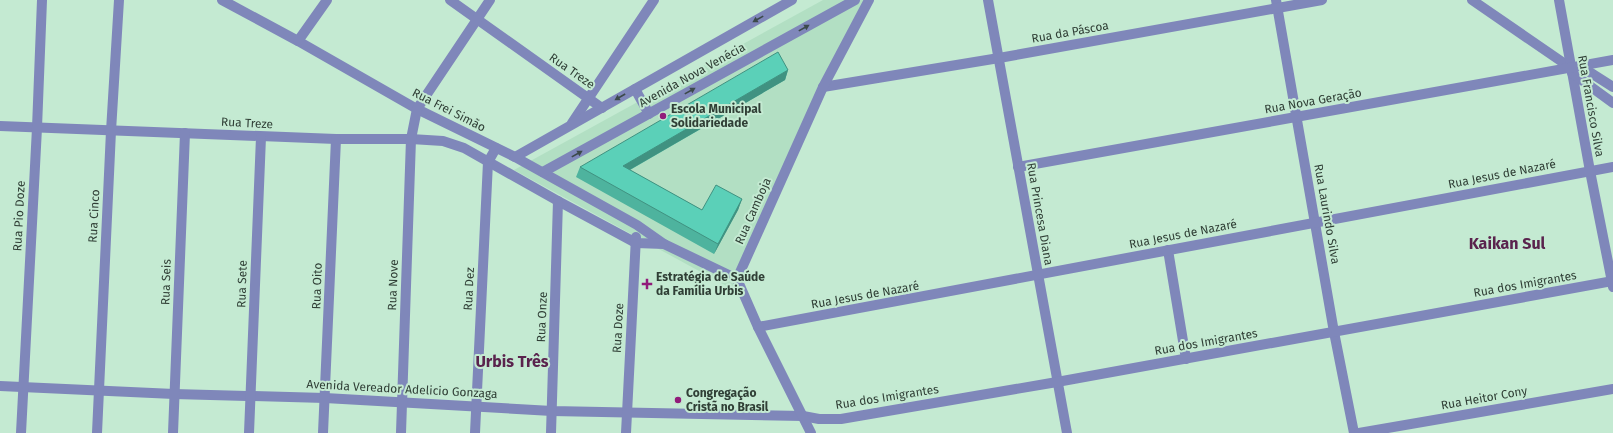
<svg xmlns="http://www.w3.org/2000/svg" width="1613" height="433" font-family="'Fira Sans',sans-serif">
<style>
.built{fill:#b2dfc3}
.lines{fill:none;stroke-linecap:round;stroke-linejoin:round}
.minor{stroke:#7f87ba;stroke-width:10}
.wall{fill:#4eb39e}
.shaded-wall{fill:#409281}
.building{fill:#5bd0b8;stroke:#409281}
.oneway{fill:#3c4a4a}
.poi-dot{fill:#911c7a;stroke:#c4ead2;stroke-width:1.5}
.labels{text-anchor:middle;stroke-width:4;stroke-linejoin:round;paint-order:stroke}
.street-label{font-size:12px;fill:#303f36;stroke:#c4ead2}
.poi-label{font-size:12px;font-weight:bold;fill:#303f36;stroke:#c4ead2;text-anchor:start}
.district-label{font-size:16px;font-weight:bold;fill:#5a234d;stroke:#c4ead2}
</style>
<rect width="100%" height="100%" fill="#c4ead2"/>
<polygon class="built" points="823,0 868,0 783,185 732,289 514,170"/>
<g class="lines">
<g class="minor">
<polyline points="222,0 298,41 417,109 515,157 637,225 664,244 737,279"/>
<polyline points="450,0 602,108"/>
<polyline points="988,0 1067,433"/>
<polyline points="1276,0 1334,332 1354,433"/>
<polyline points="1472,0 1571,68"/>
<polyline points="1559,0 1590,171 1613,287"/>
<polyline points="298,41 327,0"/>
<polyline points="1580,66 1613,87"/>
<polyline points="1572,73 1613,103"/>
<polyline points="823,87 999,58 1322,0"/>
<polyline points="635,89 649,114"/>
<polyline points="572,123 654,0"/>
<polyline points="0,126 336,139 411,139 443,141 464,148 558,201 636,243 664,244"/>
<polyline points="515,157 792,0"/>
<polyline points="1018,167 1613,60"/>
<polyline points="543,172 855,0"/>
<polyline points="1168,250 1186,359"/>
<polyline points="758,327 1613,167"/>
<polyline points="0,386 174,394 325,398 552,411 803,416 819,419 841,419 1057,382 1613,281"/>
<polyline points="21,433 37,128 42,0"/>
<polyline points="97,433 111,131 119,0"/>
<polyline points="173,433 185,133"/>
<polyline points="249,433 261,137"/>
<polyline points="323,433 336,139"/>
<polyline points="401,433 411,139 417,109 490,0"/>
<polyline points="475,433 488,162 496,148"/>
<polyline points="551,433 558,201"/>
<polyline points="626,433 636,237"/>
<polyline points="811,433 758,327 737,279 823,87 869,0"/>
<polyline points="1359,433 1613,389"/>
</g>
</g>
<polygon class="wall" points="788,70 785,80 630,170 702,210 742,199 738,210 714,254 576,177 580,167"/>
<g class="shaded-wall">
<polygon points="788,70 785,80 619,176 623,166"/>
<polygon points="742,199 738,210 714,254 718,244"/>
</g>
<polygon class="building" points="778,52 788,70 623,166 702,210 716,185 742,199 718,244 580,167"/>
<defs><path id="oneway-solid" d="M-6-.8H1V-3.2L6.5 0L1 3.2V.8H-6Z"/></defs>
<g class="oneway">
<use href="#oneway-solid" transform="translate(758 19) rotate(151)"/>
<use href="#oneway-solid" transform="translate(804 28) rotate(-29)"/>
<use href="#oneway-solid" transform="translate(690 91) rotate(-29)"/>
<use href="#oneway-solid" transform="translate(620 97) rotate(150)"/>
<use href="#oneway-solid" transform="translate(577 154) rotate(-29)"/>
</g>
<g class="poi-dot">
<circle cx="663" cy="116" r="4"/>
<path d="M645 278h4v4h4v4h-4v4h-4v-4h-4v-4h4z"/>
<circle cx="678" cy="400" r="4"/>
</g>
<g class="labels">
<g class="street-label">
<text transform="translate(1070 32) rotate(-10)" y="4">Rua da Páscoa</text>
<text transform="translate(572 71) rotate(35)" y="4">Rua Treze</text>
<text transform="translate(692 75) rotate(-29)" y="4">Avenida Nova Venécia</text>
<text transform="translate(1313 101) rotate(-10)" y="4">Rua Nova Geração</text>
<text transform="translate(1591 106) rotate(80)" y="4">Rua Francisco Silva</text>
<text transform="translate(449 110) rotate(27)" y="4">Rua Frei Simão</text>
<text transform="translate(247 123) rotate(3)" y="4">Rua Treze</text>
<text transform="translate(1502 174) rotate(-11)" y="4">Rua Jesus de Nazaré</text>
<text transform="translate(753 211) rotate(-66)" y="4">Rua Camboja</text>
<text transform="translate(1040 214) rotate(80)" y="4">Rua Princesa Diana</text>
<text transform="translate(1327 214) rotate(80)" y="4">Rua Laurindo Silva</text>
<text transform="translate(19 216) rotate(-87)" y="4">Rua Pio Doze</text>
<text transform="translate(94 216) rotate(-87)" y="4">Rua Cinco</text>
<text transform="translate(1183 234) rotate(-11)" y="4">Rua Jesus de Nazaré</text>
<text transform="translate(166 282) rotate(-88)" y="4">Rua Seis</text>
<text transform="translate(242 284) rotate(-88)" y="4">Rua Sete</text>
<text transform="translate(1525 284) rotate(-10)" y="4">Rua dos Imigrantes</text>
<text transform="translate(393 285) rotate(-88)" y="4">Rua Nove</text>
<text transform="translate(317 286) rotate(-88)" y="4">Rua Oito</text>
<text transform="translate(469 289) rotate(-87)" y="4">Rua Dez</text>
<text transform="translate(865 295) rotate(-10)" y="4">Rua Jesus de Nazaré</text>
<text transform="translate(542 317) rotate(-88)" y="4">Rua Onze</text>
<text transform="translate(618 328) rotate(-87)" y="4">Rua Doze</text>
<text transform="translate(1206 342) rotate(-10)" y="4">Rua dos Imigrantes</text>
<text transform="translate(402 389) rotate(3)" y="4">Avenida Vereador Adelicio Gonzaga</text>
<text transform="translate(887 397) rotate(-9)" y="4">Rua dos Imigrantes</text>
<text transform="translate(1484 398) rotate(-10)" y="4">Rua Heitor Cony</text>
</g>
<g class="poi-label">
<text x="671" y="113">Escola Municipal<tspan x="671" dy="14">Solidariedade</tspan></text>
<text x="656" y="281">Estratégia de Saúde<tspan x="656" dy="14">da Família Urbis</tspan></text>
<text x="686" y="397">Congregação<tspan x="686" dy="14">Cristã no Brasil</tspan></text>
</g>
<g class="district-label">
<text x="1507" y="249">Kaikan Sul</text>
<text x="512" y="367">Urbis Três</text>
</g>
</g>
</svg>
